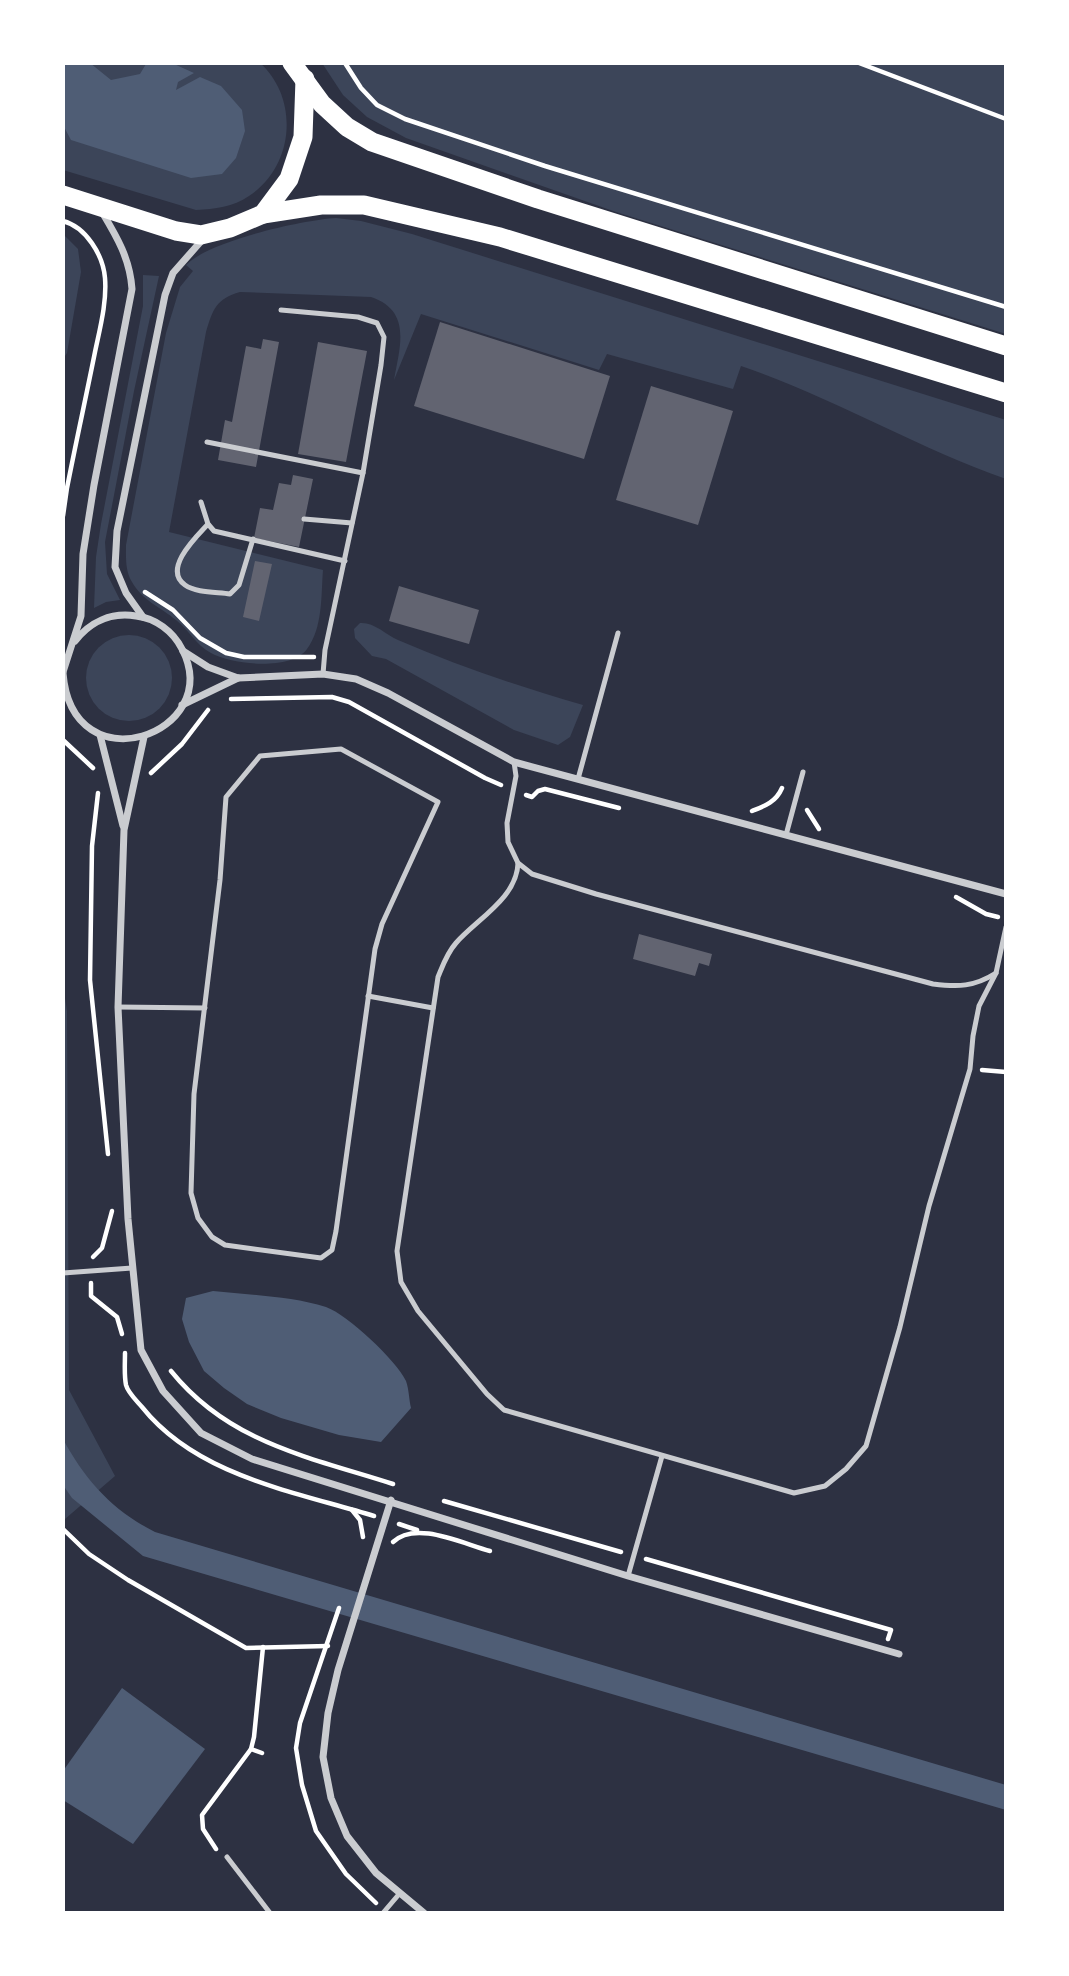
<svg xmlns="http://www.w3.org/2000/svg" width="1069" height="1976" font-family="'Fira Sans Condensed',sans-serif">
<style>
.green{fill:#3c4559}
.water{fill:#4f5d75}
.building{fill:#626471}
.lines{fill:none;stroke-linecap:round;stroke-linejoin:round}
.path{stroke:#fff;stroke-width:4.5}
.service{stroke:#caccd0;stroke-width:5}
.minor{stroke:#caccd0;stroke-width:7}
.trunk{stroke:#fff;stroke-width:19}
</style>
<rect width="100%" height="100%" fill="#2d3142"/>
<g class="green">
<path d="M63 63H260C300 99 294 167 249 196 233 207 215 209 196 210L63 170Z"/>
<polygon points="322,63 1006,63 1006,334 616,212 406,138 367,117 343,95"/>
<path d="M336 218 361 221 412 234 1006 420V479C915 447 832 397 741 366L733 389 607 354 599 370 421 314 394 380C400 346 412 311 371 297L240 292C216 299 213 309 206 332L169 532 323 570C321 595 323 628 307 649 291 671 232 665 211 653 196 645 189 630 176 620 160 607 142 600 132 582 125 571 126 557 126 545L166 333 180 287 193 271 186 265C209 241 302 220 336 218Z"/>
<polygon points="63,234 78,249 81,272 67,353 63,359"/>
<polygon points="143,275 159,276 134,391 105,542 107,574 120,600 106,602 94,608 96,557 101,524 143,306"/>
<path d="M360 623C374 622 385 634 398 640 458 666 520 687 583 705L570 737 558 745 514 730 386 659 372 656 355 638 354 629Z"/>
<circle cx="129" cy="678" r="43"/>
<polygon points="63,985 67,1011 69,1390 115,1476 65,1519 63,1516"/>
</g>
<g class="water">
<polygon points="63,63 90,63 111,80 140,74 146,64 174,64 194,73 178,82 176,90 200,77 221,86 242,110 245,131 236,158 222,174 191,178 71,140 63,125"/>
<path d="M213 1291C250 1295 291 1296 326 1307 348 1315 396 1360 406 1381 409 1389 409 1400 411 1408L381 1442 339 1435 281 1418 247 1404 224 1388 204 1371 189 1342 182 1319 186 1298Z"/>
<path d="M63 1439C85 1480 113 1511 155 1532L1006 1785V1810L143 1556 72 1498 63 1485Z"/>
<polygon points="122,1688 205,1749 133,1844 63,1800 63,1771"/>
</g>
<g class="building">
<polygon points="440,322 610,376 584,459 414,406"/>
<polygon points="263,339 279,342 256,467 218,460 225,420 232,422 246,346 261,349"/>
<polygon points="318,342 367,351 346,462 298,454"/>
<polygon points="651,386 733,411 698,525 616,500"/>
<polygon points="293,475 313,479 299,547 254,538 260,508 273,510 279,483 291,485"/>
<polygon points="255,561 272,564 259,621 243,617"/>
<polygon points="399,586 479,610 469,644 389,621"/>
<polygon points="639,934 712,954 709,966 699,963 695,976 633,959"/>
</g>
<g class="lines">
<g class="path">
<polyline points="345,63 361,88 377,105 405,119 545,166 1006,307"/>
<polyline points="859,63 1006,119"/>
<path d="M63 221C86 227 103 255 105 278 107 302 100 328 95 352 86 397 76 442 67 488L63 516"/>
<polyline points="145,592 173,610 200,638 226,653 244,657 314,657"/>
<polyline points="231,699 332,697 349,702 485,778 501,785"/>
<polyline points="63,740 93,768"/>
<polyline points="151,773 182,744 208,710"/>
<polyline points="98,793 92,846 90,980 108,1154"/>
<polyline points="526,795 532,797 538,791 545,789 619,808"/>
<polyline points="807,810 819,829"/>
<path d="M752 811C765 806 776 802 782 788"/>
<polyline points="956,897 986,914 998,917"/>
<polyline points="982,1070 1006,1072"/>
<polyline points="93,1257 102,1248 112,1211"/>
<polyline points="91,1283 91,1296 117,1317 122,1334"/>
<path d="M125 1353C125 1364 124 1375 126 1385 128 1393 137 1401 142 1407 197 1476 293 1491 374 1516"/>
<path d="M171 1371C229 1443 309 1457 393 1484"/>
<polyline points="444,1501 621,1552"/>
<polyline points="352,1510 360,1520 363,1537"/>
<polyline points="399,1524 417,1530"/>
<polyline points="63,1529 89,1554 128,1580 246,1648 328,1646"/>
<path d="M393 1542C416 1520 463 1544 490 1551"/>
<polyline points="646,1559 891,1630 888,1639"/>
<polyline points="339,1608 300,1723 296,1748 302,1785 316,1831 346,1874 376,1903"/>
<polyline points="251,1749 262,1753"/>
<polyline points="216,1849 203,1829 202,1815 251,1749 254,1737 263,1647"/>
</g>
<g class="service">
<polyline points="281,310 358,317 377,323 384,337 381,365 363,473 325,650 323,674"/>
<polyline points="207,442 363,473"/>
<polyline points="201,502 208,524 214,531 345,561"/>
<polyline points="304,519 352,523"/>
<path d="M208 524C197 536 162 569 185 585 196 593 217 592 230 594L239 585 253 539"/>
<polygon points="341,749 438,802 382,924 375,949 336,1231 332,1250 321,1258 225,1245 212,1237 198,1218 191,1193 194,1094 220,880 226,797 260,756"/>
<path d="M514 762 516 776 507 823 508 842 518 863 532 874 596 894 933 984C958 987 974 987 996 973"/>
<polyline points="578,779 618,633"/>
<polyline points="786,835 803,772"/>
<path d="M518 863C517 898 477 919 456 943 447 953 443 965 438 977L397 1251 401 1282 418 1311 487 1394 504 1410 794 1493 825 1486 846 1469 866 1446 900 1327 929 1206 970 1069 973 1036 979 1006 996 973 1006 927"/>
<polyline points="368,996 433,1008"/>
<polyline points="118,1007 205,1008"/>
<polyline points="63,1273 132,1268"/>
<polyline points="628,1576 662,1456"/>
<polyline points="227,1857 270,1913"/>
<polyline points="383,1913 400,1893"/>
</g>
<g class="minor">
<polyline points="143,617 126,593 115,567 117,531 165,295 173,273 203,239"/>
<polyline points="183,651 208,667 238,678 323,674 356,679 388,693 514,762 1006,894"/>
<path d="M63 672 81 616 83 554 94 485 132 289C130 259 117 237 102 212"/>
<path d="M63 673C72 788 226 734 182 649 173 631 155 618 136 616 111 612 90 622 75 641"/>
<polyline points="182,705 238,678"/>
<polyline points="100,735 123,826"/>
<polyline points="144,737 124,830 118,1007 128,1219 141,1350 163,1391 201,1433 252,1459 628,1576 899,1654"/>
<polyline points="391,1500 338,1670 328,1713 323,1757 331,1798 347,1836 376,1873 424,1913"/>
</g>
<g class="trunk">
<polyline points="292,63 322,104 347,127 372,142 538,199 1006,346"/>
<polyline points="63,195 176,231 201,235 230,228 263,214 289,179 303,137 305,79"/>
<polyline points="263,214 321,205 364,205 500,237 1006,393"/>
</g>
</g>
<rect width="1069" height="1976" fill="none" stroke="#ffffff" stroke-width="130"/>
</svg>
